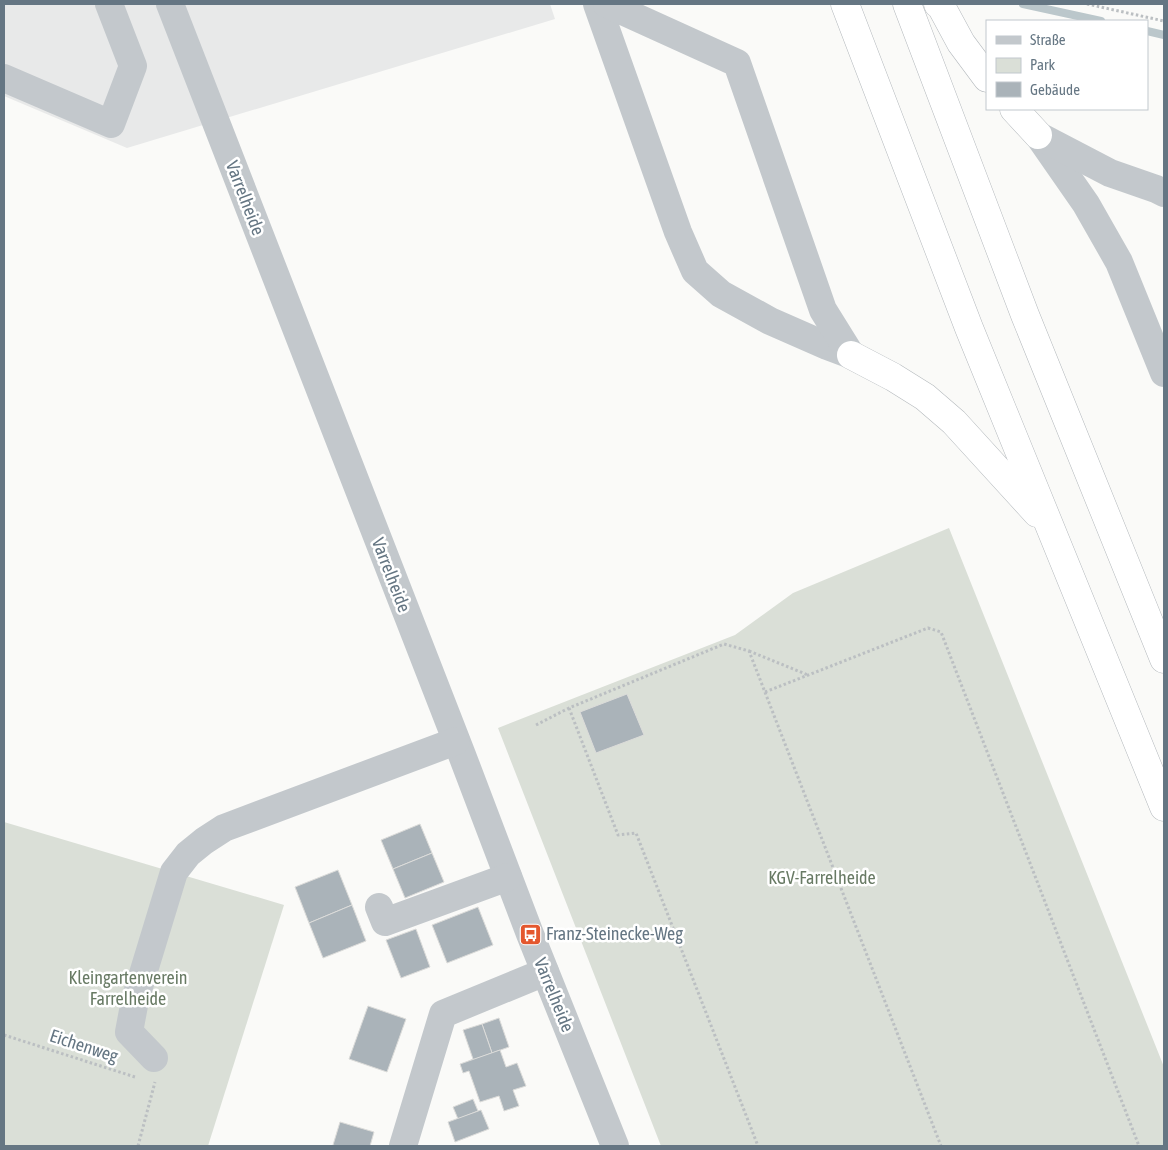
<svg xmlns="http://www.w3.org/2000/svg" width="1168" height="1150" font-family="'Asap Condensed',sans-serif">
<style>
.built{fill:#e8e9e9}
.green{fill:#dadfd7}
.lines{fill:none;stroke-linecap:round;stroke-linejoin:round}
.stream{stroke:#bbc7cb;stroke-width:8}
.building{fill:#aab3b9;stroke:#dcdcda}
.highway-casing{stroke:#b4b9bd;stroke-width:29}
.path{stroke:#bbbfc2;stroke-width:3;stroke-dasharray:2.5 2.5;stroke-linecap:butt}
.minor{stroke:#c3c8cc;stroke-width:28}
.highway{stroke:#fff;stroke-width:28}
.labels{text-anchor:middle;stroke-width:5;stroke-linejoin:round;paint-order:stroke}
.street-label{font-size:18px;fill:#657683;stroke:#fff}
.park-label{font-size:18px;fill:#687a64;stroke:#fff}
.poi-label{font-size:18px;fill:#657683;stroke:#fff;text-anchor:start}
</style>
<rect width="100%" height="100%" fill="#fafaf8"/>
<polygon class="built" points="4,4 550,4 555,19 127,148 4,96"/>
<g class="green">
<polygon points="949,528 1164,1067 1164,1146 661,1146 498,728 735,635 793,593"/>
<polygon points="4,822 284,905 208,1146 4,1146"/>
</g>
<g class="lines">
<g class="stream">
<polyline points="1023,4 1101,21"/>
<polyline points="1147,31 1164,35"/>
</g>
</g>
<g class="building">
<polygon points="627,694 644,735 596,753 580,712"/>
<polygon points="420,824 432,853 393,869 381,840"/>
<polygon points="432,853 444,882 405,898 393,869"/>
<polygon points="338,870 352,905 309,923 295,887"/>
<polygon points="352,905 366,941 323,958 309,923"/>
<polygon points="478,907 493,945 447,963 432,925"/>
<polygon points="416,929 430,967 401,978 386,940"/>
<polygon points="368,1006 406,1019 387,1072 349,1059"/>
<polygon points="499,1018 509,1047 492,1053 482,1024"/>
<polygon points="482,1024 492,1053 467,1062 473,1059 463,1030"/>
<polygon points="500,1050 506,1067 517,1063 526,1086 513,1090 519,1106 504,1111 499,1096 480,1102 469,1071 463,1073 460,1064"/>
<polygon points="473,1099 478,1111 458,1119 453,1107"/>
<polygon points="481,1110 489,1129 455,1142 448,1122"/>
<polygon points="340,1122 374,1132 370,1146 337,1146 333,1145"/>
</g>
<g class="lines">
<defs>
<g id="highway">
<polyline points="845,4 969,328 1164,807"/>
<polyline points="907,4 1025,315 1164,659"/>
<polyline points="938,4 941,6 961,43 987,78"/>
<polyline points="1014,109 1038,135"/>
<polyline points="851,355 893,377 925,397 954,422 1037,513"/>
</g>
</defs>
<use href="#highway" class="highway-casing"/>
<g class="path">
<polyline points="1087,4 1164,21"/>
<polyline points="749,651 808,675"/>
<polyline points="765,692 928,628 941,632 1139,1146"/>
<polyline points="569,708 618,835 636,833 758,1146"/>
<polyline points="536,725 569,708 724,644 749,651 941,1146"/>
<polyline points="4,1035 135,1077"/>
<polyline points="138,1146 155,1082"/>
</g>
<g class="minor">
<polyline points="170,4 462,755 530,934 615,1146"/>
<polyline points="597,4 678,232 695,271 721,294 770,321 827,346 851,355"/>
<polyline points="607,4 737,63 823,310 851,355"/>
<polyline points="4,78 111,124 133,66 109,4"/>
<polyline points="1038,135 1086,204 1119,262 1164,373"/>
<polyline points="1041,137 1110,173 1156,189 1164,193"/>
<polyline points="379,907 385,922 508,877"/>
<polyline points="154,1058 129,1032 135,1000 174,872 188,854 204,841 224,828 456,741"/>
<polyline points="403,1146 443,1014 545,972"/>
</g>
<use href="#highway" class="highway"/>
</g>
<defs>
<symbol id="bus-square" viewBox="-11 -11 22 22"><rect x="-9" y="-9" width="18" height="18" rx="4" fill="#e4572e" stroke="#fff"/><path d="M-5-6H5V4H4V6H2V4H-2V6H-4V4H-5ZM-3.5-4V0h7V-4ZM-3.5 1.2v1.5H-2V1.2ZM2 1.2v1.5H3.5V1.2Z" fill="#fff"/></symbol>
</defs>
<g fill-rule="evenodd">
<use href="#bus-square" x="518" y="922" width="25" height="25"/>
</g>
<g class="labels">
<g class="street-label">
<text transform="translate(245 198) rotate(69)" y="6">Varrelheide</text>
<text transform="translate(391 575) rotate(69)" y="6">Varrelheide</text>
<text transform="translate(554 995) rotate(68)" y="6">Varrelheide</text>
<text transform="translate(84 1046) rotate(18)" y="6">Eichenweg</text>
</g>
<g class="park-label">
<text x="822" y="884">KGV-Farrelheide</text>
<text x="128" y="984">Kleingartenverein<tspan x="128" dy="21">Farrelheide</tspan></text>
</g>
<g class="poi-label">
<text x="546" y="940">Franz-Steinecke-Weg</text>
</g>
</g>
<rect width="1168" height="1150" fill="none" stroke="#657683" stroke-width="10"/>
<rect x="986" y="20" width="162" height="90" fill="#ffffff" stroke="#c1c8cd"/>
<rect x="996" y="36" width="25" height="8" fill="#c3c8cc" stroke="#c1c8cd"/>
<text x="1030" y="45" font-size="15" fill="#657683">Straße</text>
<rect x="996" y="58" width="25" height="15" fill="#dadfd7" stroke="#c1c8cd"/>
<text x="1030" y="70" font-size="15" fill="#657683">Park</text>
<rect x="996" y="82" width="25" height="15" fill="#aab3b9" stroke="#c1c8cd"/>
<text x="1030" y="95" font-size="15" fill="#657683">Gebäude</text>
</svg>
